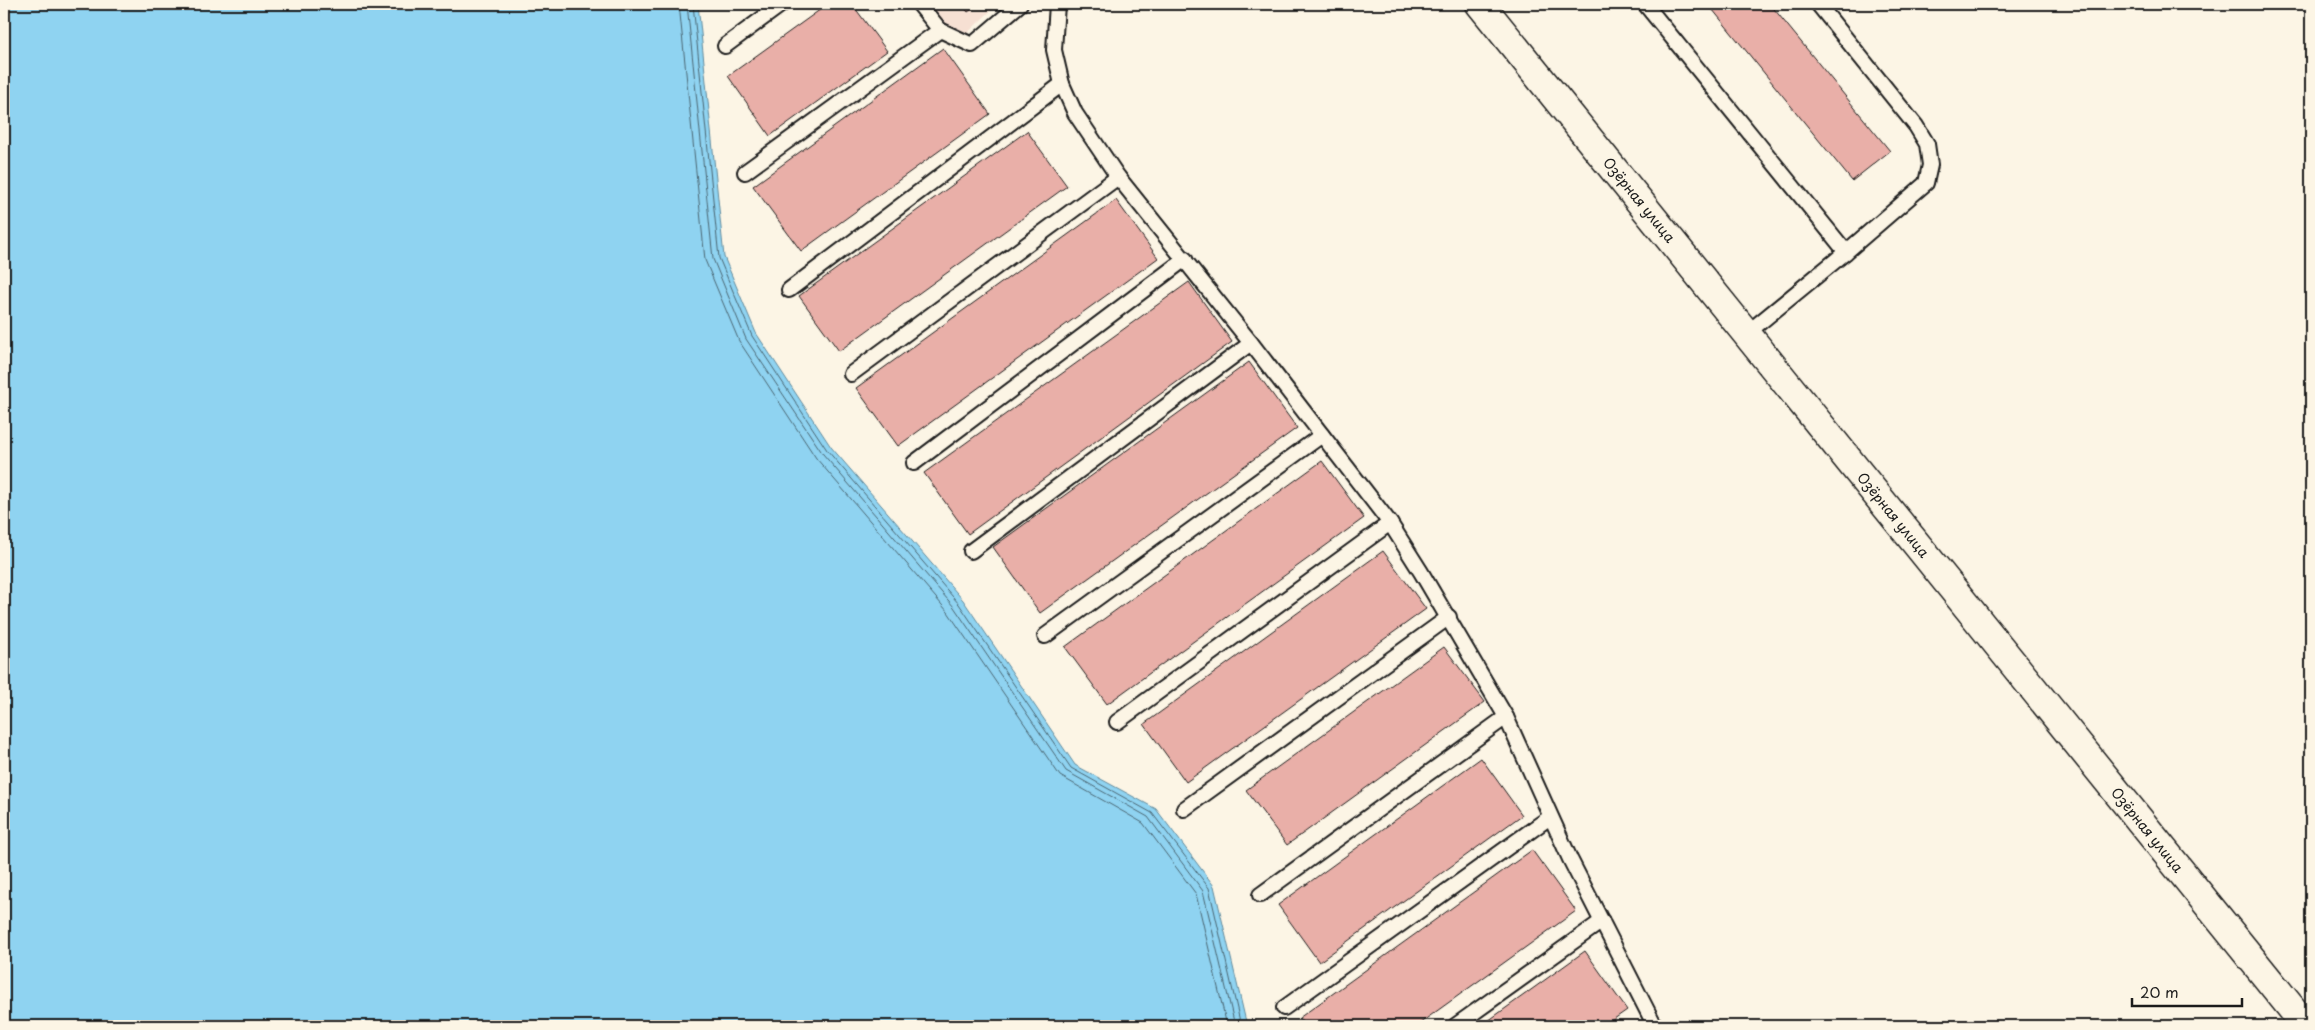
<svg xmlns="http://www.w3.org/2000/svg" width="2315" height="1030" font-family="'Playpen Sans',sans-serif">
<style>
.built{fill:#f6e0d3}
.water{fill:#8fd3f1;stroke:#618a9c}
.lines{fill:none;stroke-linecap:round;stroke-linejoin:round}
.shore{stroke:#4a6571;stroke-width:1}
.building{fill:#e9afa8;stroke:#1c1c1c}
.lane-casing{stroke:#1c1c1c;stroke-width:18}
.secondary-casing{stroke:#1c1c1c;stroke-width:31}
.lane{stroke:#fcf5e5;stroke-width:14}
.secondary{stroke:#fcf5e5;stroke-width:28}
.labels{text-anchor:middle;stroke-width:4;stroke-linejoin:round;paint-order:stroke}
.street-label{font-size:14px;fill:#1c1c1c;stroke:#fcf5e5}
</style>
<rect width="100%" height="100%" fill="#fcf5e5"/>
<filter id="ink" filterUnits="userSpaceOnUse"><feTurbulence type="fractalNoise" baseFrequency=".02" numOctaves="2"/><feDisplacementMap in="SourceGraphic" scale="10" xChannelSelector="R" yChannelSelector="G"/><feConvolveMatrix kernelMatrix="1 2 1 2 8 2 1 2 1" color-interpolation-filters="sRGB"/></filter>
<g filter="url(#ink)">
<polygon class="built" points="910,4 998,4 963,37"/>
<polygon class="water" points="4,4 698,4 724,257 756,333 831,447 963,600 1075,765 1156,809 1214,886 1247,1026 4,1026"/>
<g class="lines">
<g class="shore">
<polyline points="679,4 705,260 739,341 816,458 948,612 1060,776 1143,823 1196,894 1227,1026"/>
<polyline points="687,4 713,259 746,339 823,454 954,607 1066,771 1148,817 1203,891 1235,1026"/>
<polyline points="693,4 719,258 752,336 827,450 959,604 1071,768 1152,813 1209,888 1241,1026"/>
</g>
</g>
<g class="building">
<polygon points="828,4 852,4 887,51 770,136 728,76"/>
<polygon points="961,4 979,4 968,12"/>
<polygon points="1708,4 1770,4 1890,151 1852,181"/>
<polygon points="943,48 990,114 801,251 753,186"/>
<polygon points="1027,131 1067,186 839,351 799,296"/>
<polygon points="1116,200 1158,258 898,446 856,388"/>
<polygon points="1189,282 1232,342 968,534 924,473"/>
<polygon points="1249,362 1297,428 1040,613 993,547"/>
<polygon points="1322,461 1364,518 1107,704 1065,647"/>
<polygon points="1383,551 1426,609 1186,782 1144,724"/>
<polygon points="1444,647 1485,702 1287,845 1246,790"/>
<polygon points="1481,758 1522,815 1319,962 1278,905"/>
<polygon points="1532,850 1576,911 1416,1026 1305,1026 1299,1018"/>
<polygon points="1585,951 1627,1010 1604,1026 1481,1026"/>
</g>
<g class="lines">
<defs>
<g id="lane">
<polyline points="919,4 940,30 972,45 1020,4"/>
<polyline points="1057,4 1054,50 1062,84 1075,113 1118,177 1251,343 1390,523 1421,572 1506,717 1570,859 1655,1026"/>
<polyline points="1645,4 1846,252"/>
<polyline points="725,46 782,4"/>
<polyline points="745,172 940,30"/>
<polyline points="789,290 1062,84"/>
<polyline points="1746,334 1846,252 1926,183 1930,165 1927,144 1916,126 1818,4"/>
<polyline points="851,374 1118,177"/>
<polyline points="914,463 1185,259"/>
<polyline points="971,551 1251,343"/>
<polyline points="1045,636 1322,435"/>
<polyline points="1117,722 1390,523"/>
<polyline points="1184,809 1449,617"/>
<polyline points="1260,895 1506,717"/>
<polyline points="1284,1008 1550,817"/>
<polyline points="1455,1026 1602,921"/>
</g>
<polyline id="secondary" points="1480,4 2306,1026"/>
</defs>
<use href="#lane" class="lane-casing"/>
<use href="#secondary" class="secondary-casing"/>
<use href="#lane" class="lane"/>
<use href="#secondary" class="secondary"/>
</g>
</g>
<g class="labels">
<g class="street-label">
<text transform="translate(1639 200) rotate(51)" y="5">Озёрная улица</text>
<text transform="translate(1893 515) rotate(51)" y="5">Озёрная улица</text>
<text transform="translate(2147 830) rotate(51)" y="5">Озёрная улица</text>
</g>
</g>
<rect width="2315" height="1030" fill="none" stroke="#fcf5e5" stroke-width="20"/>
<rect x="10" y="10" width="2295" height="1010" fill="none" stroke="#1c1c1c" stroke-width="2" filter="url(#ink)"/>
<path d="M2132 998v8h110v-8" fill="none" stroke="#1c1c1c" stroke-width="2.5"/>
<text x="2140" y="998" font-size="15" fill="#1c1c1c" stroke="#fcf5e5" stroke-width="4" paint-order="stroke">20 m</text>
</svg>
